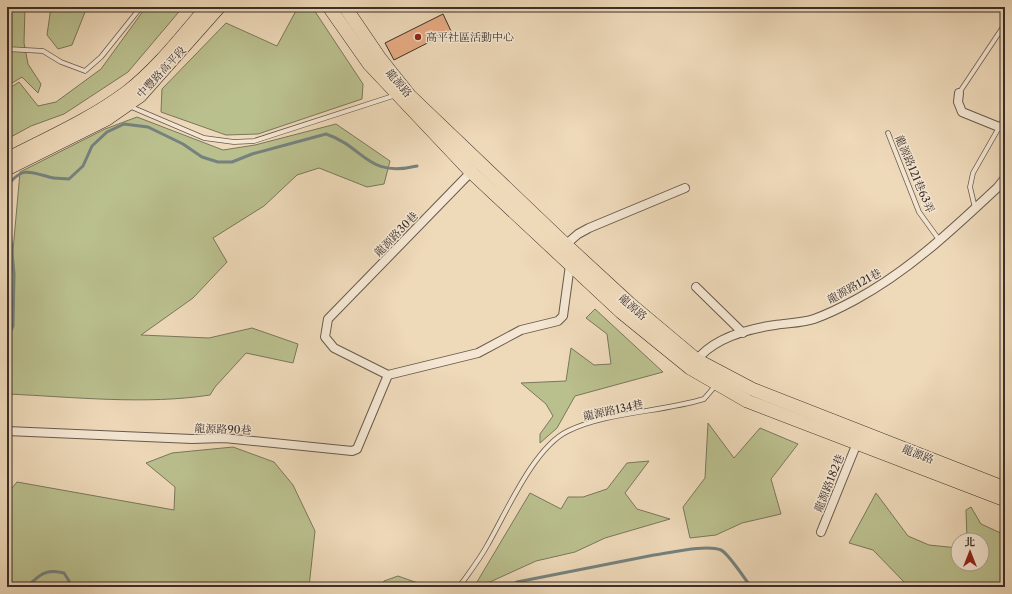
<svg xmlns="http://www.w3.org/2000/svg" width="1012" height="594" font-family="'Libre Caslon Text','Noto Serif TC',serif">
<style>
.green{fill:#babf8e;stroke:#7a775c}
.lines{fill:none;stroke-linecap:round;stroke-linejoin:round}
.stream{stroke:#75827e;stroke-width:3}
.building{fill:#e6aa82;stroke:#3b2f29}
.service-casing{stroke:#685a4d;stroke-width:5.5}
.minor-casing{stroke:#685a4d;stroke-width:10}
.primary-casing{stroke:#3b2f29;stroke-width:14}
.service{stroke:#f4e6d2;stroke-width:4}
.minor{stroke:#f4e6d2;stroke-width:8}
.primary{stroke:#eed9b9;stroke-width:13}
.poi-dot{fill:#8f2418;stroke:#f4e6d2;stroke-width:1.5}
.labels{text-anchor:middle;stroke-width:3;stroke-linejoin:round;paint-order:stroke}
.poi-label{font-size:11px;fill:#3b2f29;stroke:#f4e6d2;text-anchor:start}
.street-label{font-size:11px;fill:#3b2f29;stroke:#f4e6d2}
</style>
<rect width="100%" height="100%" fill="#eed9b9"/>
<filter id="stains"><feTurbulence type="fractalNoise" baseFrequency=".005" numOctaves="4"/><feColorMatrix values="0 0 0 0 .2 0 0 0 0 .09 0 0 0 0 .02 0 0 0 .5 -.17"/></filter>
<radialGradient id="worn" r=".72"><stop offset=".6" stop-color="#630" stop-opacity="0"/><stop offset="1" stop-color="#630" stop-opacity=".3"/></radialGradient>
<g class="green">
<polygon points="7,7 25,7 24,43 28,64 41,84 38,93 22,77 7,86"/>
<polygon points="51,7 87,7 72,45 58,49 47,35"/>
<polygon points="146,7 183,7 128,72 64,114 31,126 7,139 7,90 19,82 38,106 56,102 101,69"/>
<polygon points="298,7 312,7 363,84 362,99 258,134 226,135 161,112 162,89 226,23 277,46"/>
<path d="M137 117 223 150 255 145 336 124 390 161 384 184 367 187 319 168 297 175 264 206 213 238 227 262 193 298 141 335 209 338 252 328 298 344 293 363 246 353 215 387 210 395C146 405 73 397 8 394L7 396V318L20 172 105 129Z"/>
<polygon points="595,309 663,372 575,396 557,428 540,443 540,434 553,416 546,404 521,383 566,381 571,348 594,365 611,364 607,334 586,318"/>
<polygon points="708,423 734,458 760,428 798,444 771,479 781,514 742,523 716,535 690,538 683,507 705,478"/>
<polygon points="233,447 274,462 293,485 315,531 309,587 7,587 7,494 17,482 174,510 175,487 146,463 172,453"/>
<polygon points="649,461 625,493 637,509 670,519 605,538 575,552 536,561 479,587 474,587 530,493 561,509 568,497 583,497 607,489 627,463"/>
<polygon points="876,493 908,536 929,545 958,548 958,564 982,564 982,540 967,540 966,510 971,507 981,524 1005,535 1005,587 917,587 907,585 873,550 849,543"/>
<polygon points="398,576 429,587 380,587 384,581"/>
</g>
<g class="lines">
<g class="stream">
<path d="M7 186C22 167 28 171 49 177 55 179 62 178 69 179L83 166 92 146 107 132 124 124 148 127 183 144 202 157 218 162H232L252 154 326 134C365 147 366 178 417 166"/>
<polyline points="7,196 14,274 13,326 7,340"/>
<path d="M27 587C39 575 46 568 64 573L69 581 70 587"/>
<path d="M508 587 517 582C563 573 609 564 654 555 670 553 706 544 721 550 728 553 745 579 751 587"/>
</g>
</g>
<polygon class="building" points="443,14 451,31 394,60 385,43"/>
<g class="lines">
<defs>
<g id="service">
<polyline points="7,49 43,51 61,62 85,71 101,57 141,7"/>
<polyline points="959,93 1005,24"/>
<polyline points="129,106 204,138 234,142 254,141 396,95"/>
<polyline points="888,133 919,212 940,241"/>
<polyline points="975,208 970,187 973,173 1005,117"/>
<path d="M459 587C469 573 480 559 488 544 506 513 534 447 568 431 606 412 662 412 704 399L716 385"/>
</g>
<g id="minor">
<polyline points="959,93 958,102 962,112 999,127"/>
<polyline points="473,170 328,319 325,337 334,348 388,375 478,353 521,330 558,321 563,316 570,265"/>
<polyline points="563,247 578,234 589,228 685,188"/>
<polyline points="696,287 743,333"/>
<path d="M695 362C712 339 747 329 775 325 787 323 802 323 814 319 828 314 842 307 855 300 909 271 953 229 997 188L1005 178"/>
<polyline points="7,431 192,439 224,438 352,451 357,449 388,375"/>
<polyline points="821,532 857,443"/>
</g>
<g id="primary">
<polyline points="329,7 369,64 471,172 621,312 690,368 747,401 1005,500"/>
<polyline points="345,7 379,57 410,96 565,244 629,303 697,360 752,389 1005,488"/>
<path d="M7 159C48 138 91 119 127 92 157 69 183 35 207 7"/>
<polyline points="7,169 107,119 140,96 219,7"/>
</g>
</defs>
<use href="#service" class="service-casing"/>
<use href="#minor" class="minor-casing"/>
<use href="#primary" class="primary-casing"/>
<use href="#service" class="service"/>
<use href="#minor" class="minor"/>
<use href="#primary" class="primary"/>
</g>
<circle class="poi-dot" cx="418" cy="37" r="4"/>
<g class="labels">
<g class="poi-label">
<text x="426" y="41">高平社區活動中心</text>
</g>
<g class="street-label">
<text transform="translate(161 72) rotate(-47)" y="4">中豐路高平段</text>
<text transform="translate(399 83) rotate(50)" y="4">龍源路</text>
<text transform="translate(915 174) rotate(67)" y="4">龍源路121巷63弄</text>
<text transform="translate(396 234) rotate(-46)" y="4">龍源路30巷</text>
<text transform="translate(854 286) rotate(-29)" y="4">龍源路121巷</text>
<text transform="translate(633 307) rotate(41)" y="4">龍源路</text>
<text transform="translate(613 410) rotate(-12)" y="4">龍源路134巷</text>
<text transform="translate(223 429) rotate(2)" y="4">龍源路90巷</text>
<text transform="translate(918 454) rotate(21)" y="4">龍源路</text>
<text transform="translate(829 483) rotate(-68)" y="4">龍源路182巷</text>
</g>
</g>
<rect width="1012" height="594" fill="none" stroke="#eed9b9" stroke-width="24"/>
<rect x="8" y="8" width="996" height="578" fill="none" stroke="#3b2f29" stroke-width="2"/>
<rect x="12" y="12" width="988" height="570" fill="none" stroke="#3b2f29"/>
<g transform="translate(970 552)"><circle r="19" fill="#f4e6d2" stroke="#aa9d8e"/>
<path d="M0-3L7 15L0 10L-7 15Z" fill="#8f2418"/>
<text y="-6" font-size="11" font-weight="bold" text-anchor="middle" fill="#3b2f29">北</text>
</g>
<rect width="100%" height="100%" filter="url(#stains)"/>
<rect width="100%" height="100%" fill="url(#worn)"/>
</svg>
